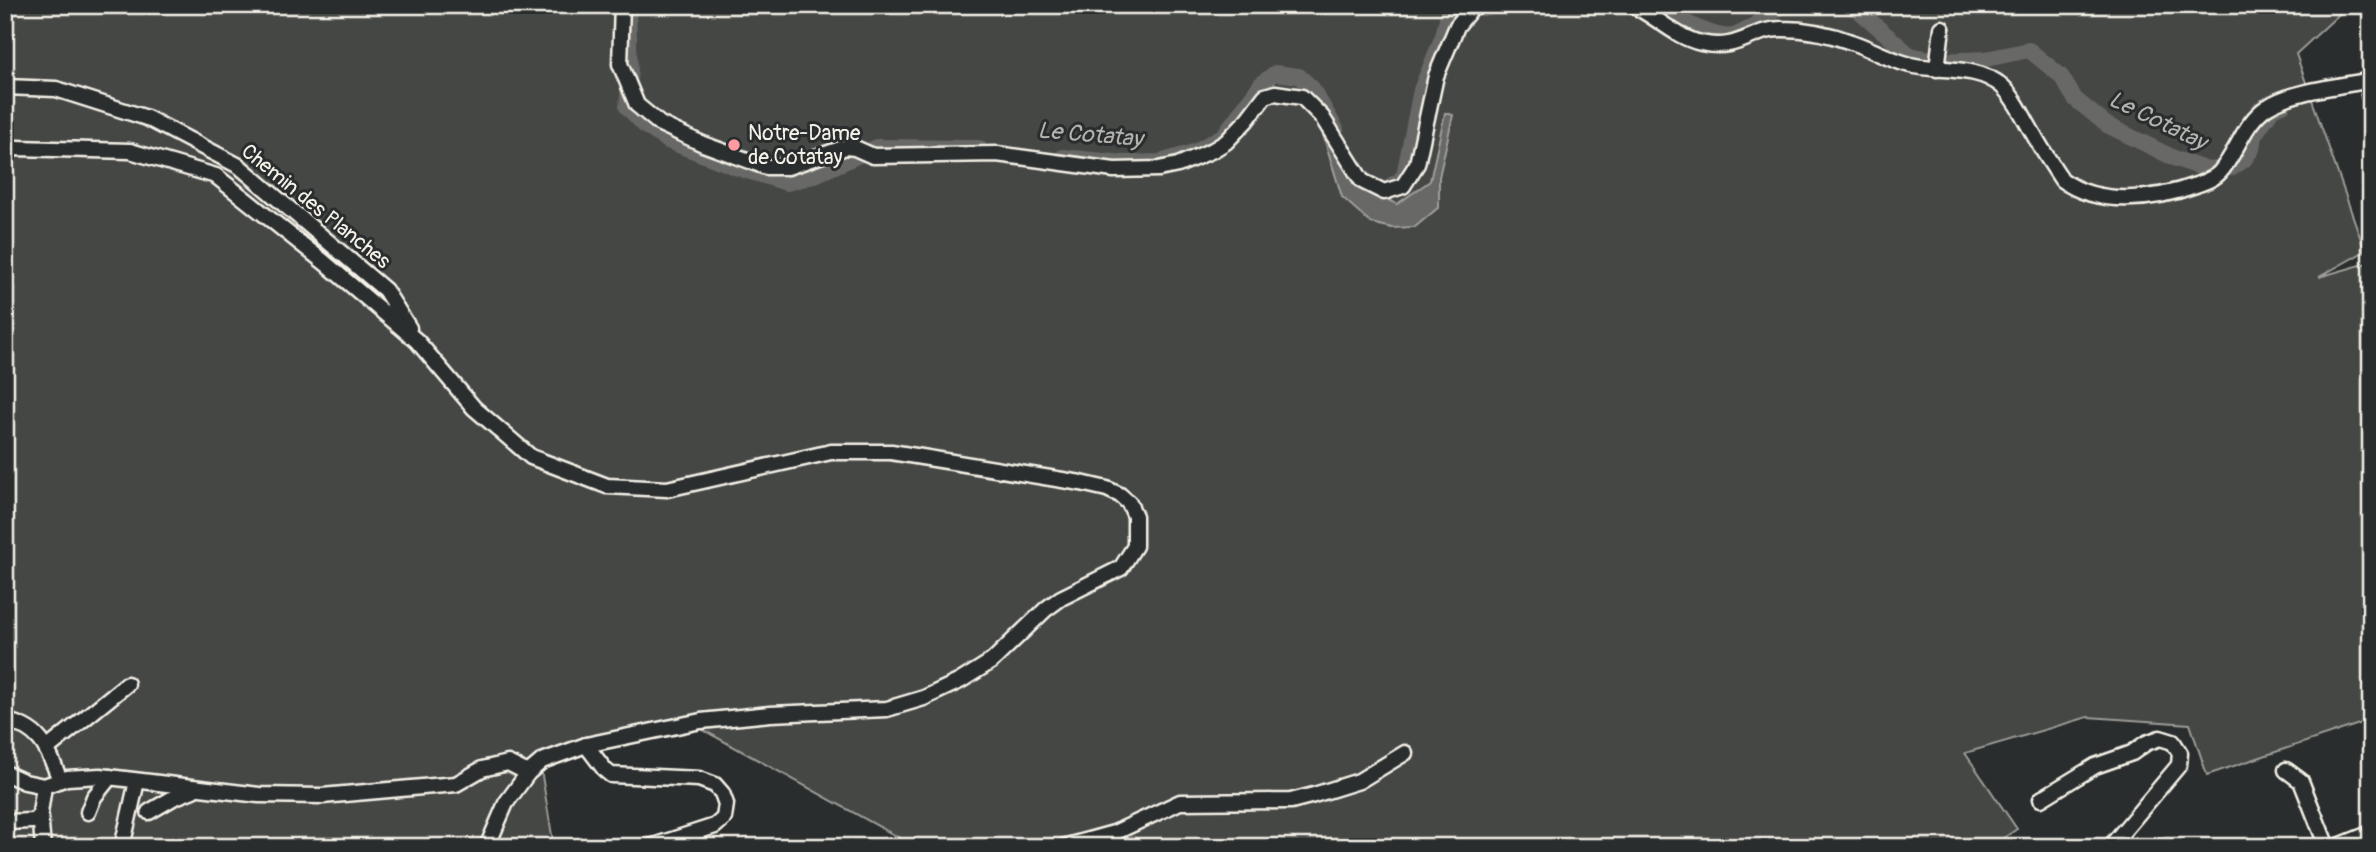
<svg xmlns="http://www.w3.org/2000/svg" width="2376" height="852" font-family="Pangolin,sans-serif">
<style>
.green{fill:#444645;stroke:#9c9c96;stroke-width:2}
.water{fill:#676866;stroke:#9f9f9a;stroke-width:2}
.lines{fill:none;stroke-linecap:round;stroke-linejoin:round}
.river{stroke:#676866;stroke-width:16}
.minor-casing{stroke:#f4f1e8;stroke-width:19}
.minor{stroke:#2a2d2e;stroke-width:14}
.poi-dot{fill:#ff9aa2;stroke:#2a2d2e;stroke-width:2.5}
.labels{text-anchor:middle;stroke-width:6;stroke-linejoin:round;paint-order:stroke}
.poi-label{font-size:21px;fill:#f4f1e8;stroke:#2a2d2e;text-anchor:start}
.street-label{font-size:21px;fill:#f4f1e8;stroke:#2a2d2e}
.water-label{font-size:23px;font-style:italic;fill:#b5b3ae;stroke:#2a2d2e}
</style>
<rect width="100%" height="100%" fill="#2a2d2e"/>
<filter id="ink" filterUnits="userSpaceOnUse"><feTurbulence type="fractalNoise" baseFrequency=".0143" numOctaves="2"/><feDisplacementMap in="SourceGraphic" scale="14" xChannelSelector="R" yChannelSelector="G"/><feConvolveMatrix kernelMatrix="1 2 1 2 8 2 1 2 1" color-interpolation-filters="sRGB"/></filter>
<g filter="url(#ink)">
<polygon class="green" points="5,5 2349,5 2296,54 2365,251 2319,277 2371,262 2371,720 2207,775 2190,724 2088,717 1965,753 2017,829 1990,847 916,847 698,727 597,749 541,770 554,847 5,847"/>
<polygon class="water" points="1445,113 1453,115 1439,177 1439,207 1415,227 1392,228 1371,223 1342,197 1320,125 1359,187 1397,204 1430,181"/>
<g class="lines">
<g class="river">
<path d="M1653 5C1671 14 1717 43 1736 35 1752 29 1770 14 1784 5"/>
<polyline points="1852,5 1910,55 1941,61 1986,59 2029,50 2061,76 2075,99 2107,125 2176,159 2208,170 2232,168 2244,160 2252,149 2254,136 2273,108 2283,105"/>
<polyline points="628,8 630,73 627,107 645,126 668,141 738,168 787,183 813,176 877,147 979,148"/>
<polyline points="1063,157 1124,163 1160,162 1194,152 1224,135 1261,84 1275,73 1299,76 1312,88 1336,129"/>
<polyline points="1393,184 1397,183 1404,175 1421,90 1443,36 1450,5"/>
</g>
<defs>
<g id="minor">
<polyline points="622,5 620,64 637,105 660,124 703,144 766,167 788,167 846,147 855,148 873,156 997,154 1114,170 1159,169 1178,165 1213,150 1226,142 1246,121 1265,96 1275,93 1302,97 1322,117 1362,181 1384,192 1403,186 1417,164 1436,76 1457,26 1474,5"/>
<path d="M1632 5C1656 16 1675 37 1701 43 1740 52 1752 28 1783 29 1805 29 1830 34 1851 42 1872 49 1893 62 1915 66 1944 71 1978 66 2002 86 2016 99 2024 119 2034 135 2042 150 2052 165 2062 180 2099 207 2155 200 2196 185 2204 182 2214 179 2220 172 2237 153 2244 122 2267 107 2291 91 2342 86 2371 80"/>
<polyline points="1937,69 1942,28"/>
<polyline points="5,87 56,89 147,118 239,166 385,290 409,328"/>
<polyline points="2371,90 2369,95 2371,99"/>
<polyline points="5,150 16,148 130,151 216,176 324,262 417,341 474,408 531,457 607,486 667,489 831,452 891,452 1081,483 1107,489 1120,495 1129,503 1135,516 1135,546 1121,568 1061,598 1046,609 992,661 960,681 924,698 887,709 770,714 701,721 586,745 542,761 528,773 506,803 487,847"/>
<path d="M5 721C41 727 48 750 60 780"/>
<polyline points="586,745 605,770 611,775 699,779 715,785 722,793 726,804 724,818 715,826 650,847"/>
<polyline points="48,748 127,684"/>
<polyline points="2286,770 2301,781 2327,847"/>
<polyline points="5,773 25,782 44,786"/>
<polyline points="2041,799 2095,766 2132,753 2146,743 2160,738 2173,742 2180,753 2179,765 2110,847"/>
<polyline points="88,812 94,797 110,777"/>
<polyline points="149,812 173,798 193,790"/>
<polyline points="5,822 32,821 41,817"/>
<polyline points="43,847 40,813 44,786 67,778 100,776 259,795 322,796 456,784 482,769 508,763 528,773"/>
<polyline points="122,847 137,781"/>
<polyline points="1063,847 1114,833 1180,802 1291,801 1314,795 1359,781 1405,753"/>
<polyline points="2336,847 2371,833"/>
</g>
</defs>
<use href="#minor" class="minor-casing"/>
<use href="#minor" class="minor"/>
</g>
</g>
<circle class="poi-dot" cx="734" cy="145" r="7"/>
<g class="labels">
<g class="poi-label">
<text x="748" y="140">Notre-Dame<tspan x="748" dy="24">de Cotatay</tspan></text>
</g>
<g class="street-label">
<text transform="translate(316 206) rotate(39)" y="7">Chemin des Planches</text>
</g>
<g class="water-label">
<text transform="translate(2158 120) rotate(26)" y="8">Le Cotatay</text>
<text transform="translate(1090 134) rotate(5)" y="8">Le Cotatay</text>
</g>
</g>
<rect width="2376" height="852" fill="none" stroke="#2a2d2e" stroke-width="28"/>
<rect x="14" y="14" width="2348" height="824" fill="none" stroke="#f4f1e8" stroke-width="2.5" filter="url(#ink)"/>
</svg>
